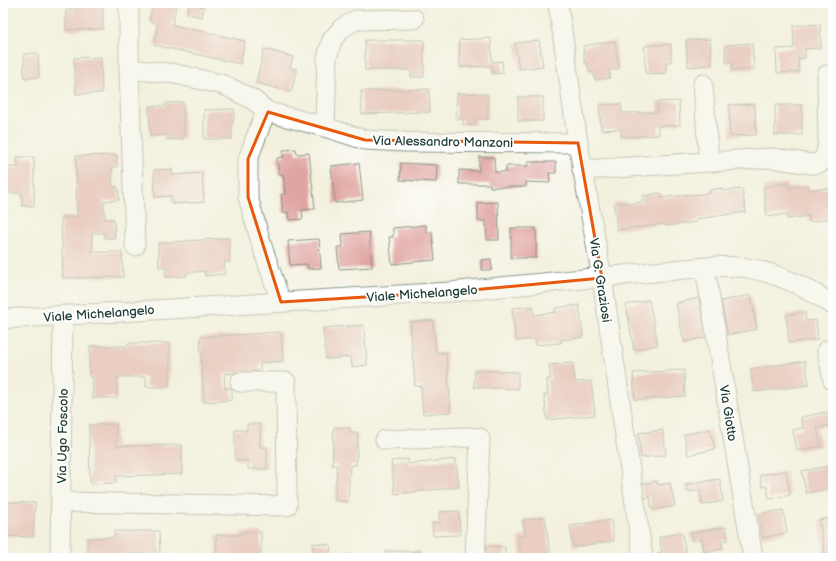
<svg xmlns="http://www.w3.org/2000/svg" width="836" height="561" font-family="'Balsamiq Sans',sans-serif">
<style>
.building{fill:#e0a5a1}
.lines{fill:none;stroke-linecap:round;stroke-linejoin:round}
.street-casing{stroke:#899689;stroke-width:21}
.street{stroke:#fff;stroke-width:19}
.marked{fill:none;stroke:#e8590c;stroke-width:3;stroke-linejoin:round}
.labels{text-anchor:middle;stroke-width:3.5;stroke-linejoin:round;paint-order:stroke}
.street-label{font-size:13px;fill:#1f3d34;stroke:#fff}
</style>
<rect width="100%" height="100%" fill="#fff"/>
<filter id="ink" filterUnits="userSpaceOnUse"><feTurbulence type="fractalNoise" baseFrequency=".025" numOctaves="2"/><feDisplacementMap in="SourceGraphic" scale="8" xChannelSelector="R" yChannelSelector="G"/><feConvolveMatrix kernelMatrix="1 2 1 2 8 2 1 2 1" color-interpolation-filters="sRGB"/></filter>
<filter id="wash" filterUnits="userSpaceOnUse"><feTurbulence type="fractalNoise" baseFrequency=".012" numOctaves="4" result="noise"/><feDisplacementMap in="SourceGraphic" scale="16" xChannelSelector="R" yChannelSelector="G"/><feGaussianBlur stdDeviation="0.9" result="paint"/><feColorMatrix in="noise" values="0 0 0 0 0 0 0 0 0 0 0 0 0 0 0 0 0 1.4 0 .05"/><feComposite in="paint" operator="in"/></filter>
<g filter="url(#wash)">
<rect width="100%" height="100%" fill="#f3f0de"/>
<g id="blocks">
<g class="building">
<polygon points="88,3 103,3 103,29 66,30 66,10 77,9 77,5 88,5"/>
<polygon points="153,3 163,3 176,6 172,25 245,41 240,64 154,45 158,24 149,21"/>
<polygon points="307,3 326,3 326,6 307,7"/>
<polygon points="189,4 204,7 202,17 187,14"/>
<polygon points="820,24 821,48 805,49 805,58 798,59 799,72 777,73 776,49 794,48 793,26"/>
<polygon points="491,38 492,62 502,61 503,73 493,74 492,66 460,67 459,40"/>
<polygon points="710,39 712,65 688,67 686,40"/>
<polygon points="365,40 424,40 424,77 411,77 411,70 365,70"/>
<polygon points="539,40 543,66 519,69 515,43"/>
<polygon points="615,41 619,69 609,70 610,78 595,80 593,72 589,72 588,63 585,63 583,46"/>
<polygon points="752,43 754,69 732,70 732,62 726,62 725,45"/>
<polygon points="671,44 671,62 666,62 666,73 646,74 644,46"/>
<polygon points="264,49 293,57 290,68 297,69 291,92 256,83"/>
<polygon points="38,53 39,77 24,78 24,54"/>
<polygon points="101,57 102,93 76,94 74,58"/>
<polygon points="429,89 430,112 362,114 361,91"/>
<polygon points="457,93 488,94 488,119 475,119 475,125 463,125 463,119 456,119"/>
<rect x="518" y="97" width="25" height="24"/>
<polygon points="679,101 680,125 658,126 659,135 621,137 621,129 601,130 599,105 621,104 622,113 658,112 657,102"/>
<polygon points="183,102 184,139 166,140 166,135 150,136 149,106 166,106 166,103"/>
<polygon points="755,104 756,135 730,136 729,105"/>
<rect x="775" y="105" width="27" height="30"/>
<polygon points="234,109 234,121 232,122 232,139 204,139 204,110"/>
<polygon points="296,149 297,154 309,153 315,209 302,210 303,219 289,220 288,212 283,213 281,194 285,194 283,174 279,175 277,158 284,157 283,150"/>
<polygon points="117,155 117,167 112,167 113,187 118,187 119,200 104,201 105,219 114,219 115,238 104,238 104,233 92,233 93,252 122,252 123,277 63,278 61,217 77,217 76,156"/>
<polygon points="17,157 34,157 34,206 22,206 22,193 3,193 3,167 18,167"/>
<polygon points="479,157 494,157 495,172 506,172 506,166 528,166 528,162 556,162 556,173 549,173 550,183 526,182 526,187 490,187 490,184 459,184 459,170 479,171"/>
<polygon points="359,163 363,200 335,203 331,166"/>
<polygon points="401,163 437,165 436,182 400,180"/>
<polygon points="172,169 172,175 202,173 204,202 172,204 171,196 155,197 154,170"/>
<polygon points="788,183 788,188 808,185 809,190 828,188 833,218 809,222 809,216 787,219 787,214 767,217 763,187"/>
<polygon points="722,188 722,191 742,189 746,212 696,219 697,222 665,226 664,224 617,230 614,203 627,202 627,204 643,202 642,196 661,193 662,198 691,194 692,195 710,193 710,190"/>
<polygon points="498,202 499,240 487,240 486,221 478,221 478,203"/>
<polygon points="426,225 426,232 432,232 435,260 392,264 389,237 393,237 393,228"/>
<rect x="511" y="228" width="25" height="30"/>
<polygon points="369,232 372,267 339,269 337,247 343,247 342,234"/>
<polygon points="229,238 230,262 224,262 225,274 205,276 205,271 186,273 187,276 166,277 165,266 159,267 158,243"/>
<polygon points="319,239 321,268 308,269 307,264 290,265 288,241"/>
<polygon points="491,259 492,270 482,270 481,260"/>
<polygon points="751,295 757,329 728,335 721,301"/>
<polygon points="699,298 707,337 684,342 676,303"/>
<polygon points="649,300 658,345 634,350 626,305"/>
<polygon points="579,305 583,337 561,340 561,343 536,345 535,339 516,341 512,308 533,306 534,315 556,312 555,308"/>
<polygon points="805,312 806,321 816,320 818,339 789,343 786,315"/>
<polygon points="433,320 436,353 446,352 451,412 423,414 421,386 415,386 410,322"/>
<polygon points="364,325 367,365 352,367 351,357 326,359 323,328"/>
<polygon points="281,332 283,361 260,363 260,371 224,374 225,388 232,388 232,400 204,402 200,337"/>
<polygon points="128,343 170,343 169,387 146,387 146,377 117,377 117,398 92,398 93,377 89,377 90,346 127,346"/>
<polygon points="805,361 809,385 754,392 750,369"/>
<polygon points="573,363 575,382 591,381 595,415 547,420 544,395 548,395 547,379 551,379 549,365"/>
<polygon points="475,370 518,372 518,389 474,387"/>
<polygon points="684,370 685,396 635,400 633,373"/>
<polygon points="827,412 830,425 817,428 821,446 797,451 793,430 803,428 801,417"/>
<polygon points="116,424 116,446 182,445 182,474 116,476 116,483 90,484 89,425"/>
<polygon points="247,424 260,424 260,447 267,447 267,469 248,469 248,461 235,460 235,430 247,430"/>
<polygon points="334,427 350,428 350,433 358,433 356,465 350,465 348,502 335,501 337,465 332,465"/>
<polygon points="710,429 715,449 688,455 684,435"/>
<polygon points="663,430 666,455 641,458 638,433"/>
<polygon points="408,459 408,464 456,459 459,487 395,494 391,461"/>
<polygon points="833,465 833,474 831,475 833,488 806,493 802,471"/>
<polygon points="786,471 790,495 769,499 767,486 762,487 760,475"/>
<polygon points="720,479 723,501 702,505 700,490 687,492 686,484"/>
<polygon points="657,481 658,485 670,483 675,506 652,510 650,497 643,498 641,484"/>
<polygon points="3,502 35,503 33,537 3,536"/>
<polygon points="783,510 787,533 762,538 758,514"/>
<polygon points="459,511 460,535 433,536 432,523 440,523 439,512"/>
<polygon points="545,517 550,553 521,557 518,537 526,536 523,520"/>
<polygon points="833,517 833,553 825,554 819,520"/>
<polygon points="611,520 614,541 573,547 570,526"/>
<polygon points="726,527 728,540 721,541 723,549 704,552 702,539 692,541 690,533"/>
<polygon points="114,531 159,531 160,554 112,554 112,558 87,558 87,538 114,537"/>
<polygon points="241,532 261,532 261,558 217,558 216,535 241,535"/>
<polygon points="682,533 687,558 658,558 657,553 662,552 659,537"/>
<polygon points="313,543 331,545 329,558 312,558"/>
<polygon points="486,546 505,547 505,558 485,558"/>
<rect x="386" y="551" width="34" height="7"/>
<polygon points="345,554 358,556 358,558 345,558"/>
</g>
</g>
</g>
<g filter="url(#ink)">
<use href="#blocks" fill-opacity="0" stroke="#899689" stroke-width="1"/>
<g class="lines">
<defs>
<g id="street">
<polyline points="129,3 129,69 135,246"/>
<polyline points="558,3 578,143 602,278 643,558"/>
<polyline points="129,69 176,74 224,85 252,99 268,112 325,127 365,140 405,142 578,143"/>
<polyline points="703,84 709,162"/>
<polyline points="268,112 262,121 248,159 248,197 262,246 281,302"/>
<polyline points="325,127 327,58 332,40 342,28 356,20 414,19"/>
<polyline points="582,170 771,158 812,164 820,163 825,156 828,144 827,75"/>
<polyline points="705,268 753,558"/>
<path d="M3 319 450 292 716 266C726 267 737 266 747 268 778 273 808 288 833 305"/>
<polyline points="827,350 833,381"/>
<polyline points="385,440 466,437 480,438 475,558"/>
<polyline points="61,502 287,506 286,382 240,382"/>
<polyline points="60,558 63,315"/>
</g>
</defs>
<use href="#street" class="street-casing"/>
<use href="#street" class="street"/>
</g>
</g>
<path d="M0 0H836V561H0ZM268 112 365 140 578 143 602 278 450 292 281 302 248 197V159Z" fill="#f3f0de" fill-opacity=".55" fill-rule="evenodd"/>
<path class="marked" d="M268 112 365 140 578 143 602 278 450 292 281 302 248 197V159Z"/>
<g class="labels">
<g class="street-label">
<text transform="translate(443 141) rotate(1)" y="5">Via Alessandro Manzoni</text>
<text transform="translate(601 280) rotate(81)" y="5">Via G. Graziosi</text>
<text transform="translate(422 293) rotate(-4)" y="5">Viale Michelangelo</text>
<text transform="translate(99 313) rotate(-4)" y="5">Viale Michelangelo</text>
<text transform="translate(729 413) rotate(81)" y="5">Via Giotto</text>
<text transform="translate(62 436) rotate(-89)" y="5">Via Ugo Foscolo</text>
</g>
</g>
<rect width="836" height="561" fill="none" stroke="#fff" stroke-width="16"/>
</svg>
